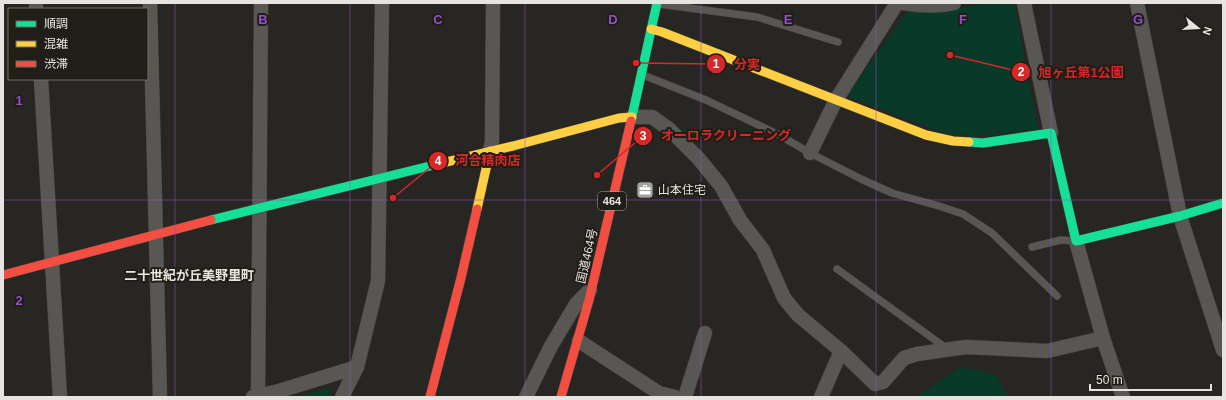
<svg xmlns="http://www.w3.org/2000/svg" width="1226" height="400" font-family="Arial,'Noto Sans JP',sans-serif">
<style>
.green{fill:#083929}
.lines{fill:none;stroke-linecap:round;stroke-linejoin:round}
.lane-casing{stroke:#44423e;stroke-width:8}
.street-casing{stroke:#44423e;stroke-width:15}
.fast-casing{stroke:#44423e;stroke-width:10}
.slow-casing{stroke:#44423e;stroke-width:10}
.jam-casing{stroke:#44423e;stroke-width:10}
.lane{stroke:#585754;stroke-width:7}
.street{stroke:#585754;stroke-width:14}
.fast{stroke:#16e098;stroke-width:9}
.slow{stroke:#ffcf43;stroke-width:9}
.jam{stroke:#f24e42;stroke-width:9}
.grid{fill:none;stroke:#9051c6;stroke-width:1;stroke-opacity:0.55}
.labels{text-anchor:middle;stroke-width:4;stroke-linejoin:round;paint-order:stroke}
.shield{fill:#211d17;stroke:#aba8a4;stroke-width:1}
.shield-label{font-size:11px;font-weight:bold;fill:#e6e4e0}
.poi-label{font-size:12px;fill:#e6e4e0;stroke:#211d17;text-anchor:start}
.street-label{font-size:12px;fill:#e6e4e0;stroke:#211d17}
.neighbourhood-label{font-size:13px;font-weight:bold;fill:#e6e4e0;stroke:#211d17}
.grid-label{font-size:13px;text-anchor:middle;font-weight:bold;fill:#9051c6;stroke:#211d17;stroke-width:4;stroke-linejoin:round;paint-order:stroke}
.leader{fill:none;stroke:#d62828;stroke-width:1.5}
.callout-dot{fill:#d62828;stroke:#211d17;stroke-width:1.5}
.mark-label{font-size:12px;text-anchor:middle;font-weight:bold;fill:#fff}
.callout-label{font-size:13px;text-anchor:middle;font-weight:bold;fill:#d62828;stroke:#211d17;stroke-width:4;stroke-linejoin:round;paint-order:stroke}
</style>
<rect width="100%" height="100%" fill="#282622"/>
<g class="green">
<polygon points="987,3 1014,3 1038,129 983,136 946,134 847,96 907,12 936,13"/>
<polygon points="961,367 995,374 1009,397 915,397"/>
<polygon points="329,387 332,397 297,397"/>
</g>
<g class="lines">
<defs>
<g id="lane">
<polyline points="659,4 757,17 838,42"/>
<polyline points="643,75 706,100 746,119 779,135 810,153 861,179 892,193 939,206 963,214 992,233 1057,296"/>
<polyline points="1032,247 1061,240 1075,241"/>
<polyline points="837,269 946,348"/>
</g>
<g id="street">
<polyline points="36,3 36,9"/>
<polyline points="150,3 160,397"/>
<path d="M903 3C921 6 937 7 954 3"/>
<polyline points="1024,3 1051,133"/>
<polyline points="1137,3 1180,216 1223,350"/>
<polyline points="41,79 60,397"/>
<polyline points="632,117 652,117 669,129 699,159 721,186 740,220 763,250 784,298 798,315 841,351 875,384 883,382 904,358 917,354 966,347 1047,351 1103,338 1123,397"/>
<polyline points="490,151 492,141 493,3"/>
<polyline points="810,153 836,100 897,3"/>
<polyline points="1076,241 1103,338"/>
<polyline points="579,341 659,393 675,397"/>
<polyline points="258,396 261,3"/>
<polyline points="253,397 279,391 357,367"/>
<polyline points="342,397 357,367 378,281 382,3"/>
<polyline points="526,397 550,348 576,304 590,290"/>
<polyline points="685,397 705,333"/>
<polyline points="821,397 841,351"/>
</g>
<g id="fast">
<polyline points="631,121 657,3"/>
<polyline points="969,142 983,143 1051,133 1076,241 1180,216 1223,203"/>
<polyline points="211,220 434,165"/>
</g>
<g id="slow">
<polyline points="651,29 662,32 926,135 953,141 969,142"/>
<polyline points="434,165 513,146 619,118 632,117"/>
<polyline points="477,209 490,151"/>
</g>
<g id="jam">
<polyline points="3,275 211,220"/>
<polyline points="430,397 461,278 477,209"/>
<polyline points="561,397 589,300 631,121"/>
</g>
</defs>
<use href="#lane" class="lane-casing"/>
<use href="#street" class="street-casing"/>
<use href="#fast" class="fast-casing"/>
<use href="#slow" class="slow-casing"/>
<use href="#jam" class="jam-casing"/>
<use href="#lane" class="lane"/>
<use href="#street" class="street"/>
<use href="#fast" class="fast"/>
<use href="#slow" class="slow"/>
<use href="#jam" class="jam"/>
</g>
<path class="grid" d="M175 3V397M350 3V397M525 3V397M701 3V397M876 3V397M1051 3V397M3 200H1223"/>
<defs>
<symbol id="office-square" viewBox="-11 -11 22 22"><rect x="-9" y="-9" width="18" height="18" rx="4" fill="#a4a29e" stroke="#211d17"/><path d="M-6-3h4V-5.5h4V-3h4V5H-6ZM-1-4.5V-3h2v-1.5ZM-6 0V1H6V0Z" fill="#fff"/></symbol>
</defs>
<g fill-rule="evenodd">
<use href="#office-square" x="635" y="180" width="20" height="20"/>
</g>
<g class="labels">
<rect class="shield" x="598" y="192" width="28" height="18" rx="3"/>
<g class="shield-label">
<text x="612" y="205">464</text>
</g>
<g class="poi-label">
<text x="658" y="194">山本住宅</text>
</g>
<g class="street-label">
<text transform="translate(587 256) rotate(-77)" y="4">国道464号</text>
</g>
<g class="neighbourhood-label">
<text x="189" y="280">二十世紀が丘美野里町</text>
</g>
</g>
<g class="grid-label">
<text x="263" y="24">B</text>
<text x="438" y="24">C</text>
<text x="613" y="24">D</text>
<text x="788" y="24">E</text>
<text x="963" y="24">F</text>
<text x="1138" y="24">G</text>
<text x="19" y="105">1</text>
<text x="19" y="305">2</text>
</g>
<path class="leader" d="M636 63L716 64M950 55L1021 72M597 175L643 136M393 198L438 161"/>
<g class="callout-dot">
<circle cx="636" cy="63" r="4"/>
<circle cx="950" cy="55" r="4"/>
<circle cx="597" cy="175" r="4"/>
<circle cx="393" cy="198" r="4"/>
<circle cx="716" cy="64" r="10"/>
<circle cx="1021" cy="72" r="10"/>
<circle cx="643" cy="136" r="10"/>
<circle cx="438" cy="161" r="10"/>
</g>
<g class="mark-label">
<text x="716" y="68">1</text>
<text x="1021" y="76">2</text>
<text x="643" y="140">3</text>
<text x="438" y="165">4</text>
</g>
<g class="callout-label">
<text x="747" y="69">分実</text>
<text x="1081" y="77">旭ヶ丘第1公園</text>
<text x="726" y="140">オーロラクリーニング</text>
<text x="488" y="165">河合精肉店</text>
</g>
<rect width="1226" height="400" fill="none" stroke="#e6e4e0" stroke-width="8"/>
<rect x="8" y="8" width="140" height="72" fill="#211d17" stroke="#706d67"/>
<rect x="16" y="21" width="20" height="6" fill="#16e098" stroke="#706d67"/>
<text x="44" y="28" font-size="12" fill="#e6e4e0">順調</text>
<rect x="16" y="41" width="20" height="6" fill="#ffcf43" stroke="#706d67"/>
<text x="44" y="48" font-size="12" fill="#e6e4e0">混雑</text>
<rect x="16" y="61" width="20" height="6" fill="#f24e42" stroke="#706d67"/>
<text x="44" y="68" font-size="12" fill="#e6e4e0">渋滞</text>
<g transform="translate(1198 28) rotate(108)" stroke="#211d17" stroke-width="3" paint-order="stroke">
<path d="M0-3L7 15L0 10L-7 15Z" fill="#e6e4e0"/>
<text y="-6" font-size="11" font-weight="bold" text-anchor="middle" fill="#e6e4e0">N</text>
</g>
<path d="M1090 384v6h121v-6" fill="none" stroke="#e6e4e0" stroke-width="2"/>
<text x="1096" y="384" font-size="12" fill="#e6e4e0" stroke="#211d17" stroke-width="3" paint-order="stroke">50 m</text>
</svg>
